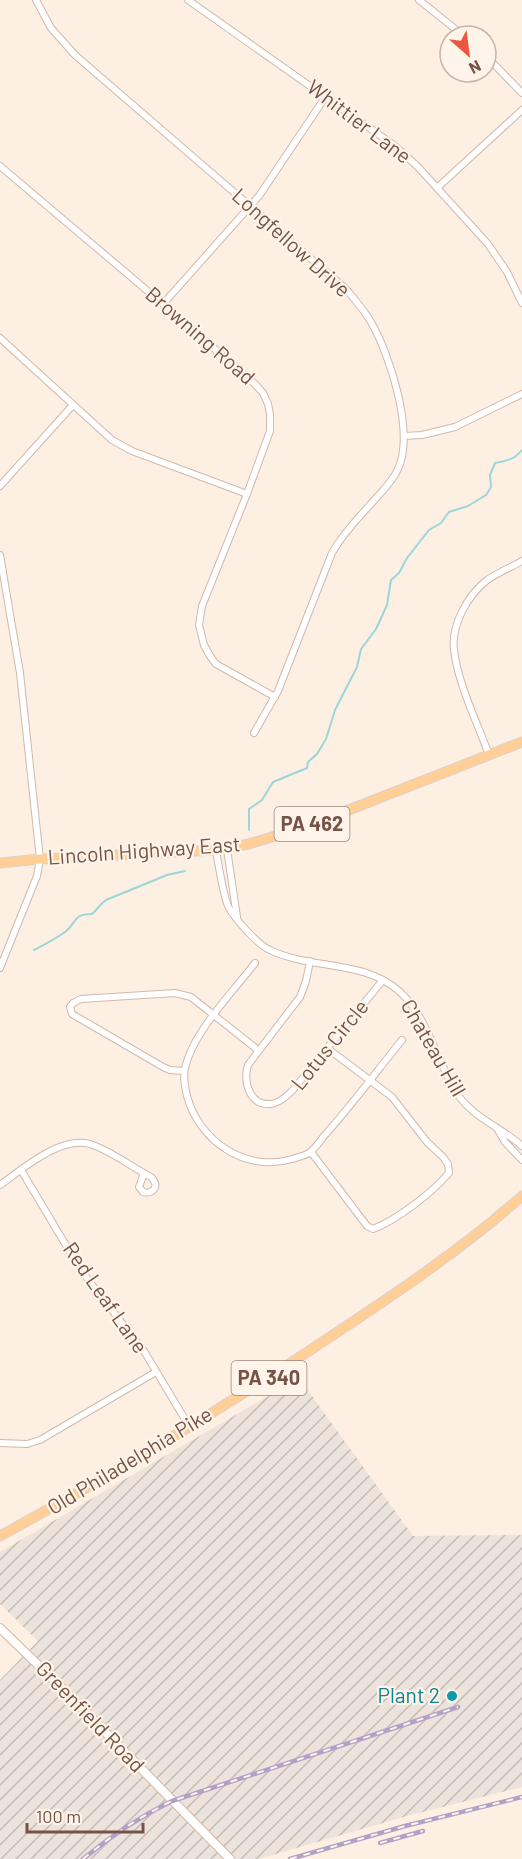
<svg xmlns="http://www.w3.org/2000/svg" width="522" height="1859" font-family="Barlow,sans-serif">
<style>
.industrial{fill:url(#industrial-furrows)}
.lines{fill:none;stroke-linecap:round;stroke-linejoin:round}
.stream{stroke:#9bd6da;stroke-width:2}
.minor-casing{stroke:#d1b8ab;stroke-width:8}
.secondary-casing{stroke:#d4b8a8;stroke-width:10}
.primary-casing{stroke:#dbd2cf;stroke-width:11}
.minor{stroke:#fff;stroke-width:6}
.secondary{stroke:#fff;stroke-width:8}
.primary{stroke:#ffcf97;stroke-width:9}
.rail-casing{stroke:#b1a0c7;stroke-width:4.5}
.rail{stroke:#fff4e9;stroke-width:2;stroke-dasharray:7;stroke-linecap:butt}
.culture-dot{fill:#0f9aa8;stroke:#fff4e9;stroke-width:2}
.labels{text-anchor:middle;stroke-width:4.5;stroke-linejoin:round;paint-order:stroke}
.shield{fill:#fff4e9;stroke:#9f8378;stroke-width:1.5}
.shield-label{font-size:20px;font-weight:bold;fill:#765347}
.street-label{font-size:21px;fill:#765347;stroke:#fff4e9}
.culture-label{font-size:21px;fill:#0d838f;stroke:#fff4e9;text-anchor:end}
</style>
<defs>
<pattern id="industrial-furrows" width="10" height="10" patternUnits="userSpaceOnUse" patternTransform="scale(1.5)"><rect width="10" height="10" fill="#ece3dd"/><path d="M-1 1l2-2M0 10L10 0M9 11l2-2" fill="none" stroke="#c4bbb5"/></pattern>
</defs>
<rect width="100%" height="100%" fill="#fdf0e2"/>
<polygon class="industrial" points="299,1378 413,1536 522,1535 522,1787 407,1816 259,1859 0,1859 0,1680 38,1641 0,1604 0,1552"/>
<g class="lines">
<g class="stream">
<path d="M249 830V809L262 800 273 782 307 768 308 762 317 754 326 739 335 710 357 667 361 649 376 629 387 605 391 580 399 573 407 558 429 530 441 523 449 512 468 506 486 495 491 487 490 475 495 463C507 461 515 459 522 450"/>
<path d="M34 950C46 944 55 939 65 932 77 923 72 914 92 914 98 909 98 906 106 900L167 875 185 871"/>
</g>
<defs>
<g id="minor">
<path d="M36 0 51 28 75 55 346 289C355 300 364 310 371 322 390 355 416 435 397 471 393 480 385 488 378 496 362 514 344 532 332 553L278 691 254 733"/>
<polyline points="188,0 395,146 418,167 488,244 507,272 522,303"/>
<polyline points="419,0 464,36"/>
<polyline points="486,56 522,93"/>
<polyline points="0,166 163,304 255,384 263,393 268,404 270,414 270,431 247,494 202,606 199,625 204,645 210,656 216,664 275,697"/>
<polyline points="437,188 522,110"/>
<polyline points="163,304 259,196 326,96"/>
<polyline points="0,338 112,440 132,451 247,494"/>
<polyline points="405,436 422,435 455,427 522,394"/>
<polyline points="0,486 73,405"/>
<polyline points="0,555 20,673 40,859 37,876 0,968"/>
<path d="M489 755C477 722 458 684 454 650 451 626 467 596 486 581 496 573 510 568 522 561"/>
<polyline points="227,849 237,917"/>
<path d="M216 850C218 862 224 900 229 908 236 920 258 945 270 950 311 970 364 959 400 992 429 1019 437 1063 458 1095 474 1118 502 1128 522 1146"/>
<path d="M310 961 306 981 300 997 248 1065C243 1081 249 1106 271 1104 279 1103 286 1097 292 1091L383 980"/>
<path d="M255 963C233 992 192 1033 185 1069 183 1078 185 1086 187 1096 199 1141 246 1173 292 1159 298 1157 304 1156 309 1153 315 1149 320 1141 324 1136 352 1105 376 1072 402 1040"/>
<polyline points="184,1071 170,1070 163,1067 72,1014 70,1007 73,1003 81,999 175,993 191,997 258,1050"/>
<polyline points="498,1130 505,1142 522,1160"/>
<path d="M311 1152 367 1226 373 1229C397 1220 433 1192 449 1173L448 1164 443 1157 427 1142 392 1097 327 1048"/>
<polyline points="21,1170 76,1262 89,1281 144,1351 189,1426"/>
<path d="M0 1185C24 1168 60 1136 90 1144 112 1151 131 1167 151 1177 160 1185 154 1195 143 1192L139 1187 144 1173"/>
<polyline points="0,1443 27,1444 40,1440 156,1372"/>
</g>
<polyline id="secondary" points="0,1628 64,1690 230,1859"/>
<g id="primary">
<polyline points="0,863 40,859 216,850 249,844 298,829 341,813 522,742"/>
<path d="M0 1536C110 1476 219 1411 324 1341 392 1296 460 1251 522 1196"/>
</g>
</defs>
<use href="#minor" class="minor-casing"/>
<use href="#secondary" class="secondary-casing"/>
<use href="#primary" class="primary-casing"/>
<use href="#minor" class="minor"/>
<use href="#secondary" class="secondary"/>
<use href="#primary" class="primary"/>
<defs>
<g id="rail">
<polyline points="380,1843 423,1831"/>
<path d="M83 1859C111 1836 139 1817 172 1801L458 1707"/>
<polyline points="290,1859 405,1826 522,1797"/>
</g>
</defs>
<use href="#rail" class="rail-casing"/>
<use href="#rail" class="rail"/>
</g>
<circle class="culture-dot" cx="452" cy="1696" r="6"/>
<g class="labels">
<g class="shield">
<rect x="274.5" y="807" width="75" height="34" rx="4.5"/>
<rect x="231.5" y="1361" width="75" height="34" rx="4.5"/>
</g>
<g class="shield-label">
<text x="312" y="831">PA 462</text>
<text x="269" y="1385">PA 340</text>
</g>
<g class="street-label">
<text transform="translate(359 122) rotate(37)" y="7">Whittier Lane</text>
<text transform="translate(291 243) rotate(42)" y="7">Longfellow Drive</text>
<text transform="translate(200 336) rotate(41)" y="7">Browning Road</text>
<text transform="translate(144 851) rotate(-4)" y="7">Lincoln Highway East</text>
<text transform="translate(330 1045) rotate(-51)" y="7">Lotus Circle</text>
<text transform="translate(433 1048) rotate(60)" y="7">Chateau Hill</text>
<text transform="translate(105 1298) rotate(55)" y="7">Red Leaf Lane</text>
<text transform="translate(130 1461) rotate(-31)" y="7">Old Philadelphia Pike</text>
<text transform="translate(90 1717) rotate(46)" y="7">Greenfield Road</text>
</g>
<g class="culture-label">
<text x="440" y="1703">Plant 2</text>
</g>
</g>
<g transform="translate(468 54) rotate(152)"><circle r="28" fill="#fff4e9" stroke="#c8b4a8" stroke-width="1.5"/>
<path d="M0-4.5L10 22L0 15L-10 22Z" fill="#ed5741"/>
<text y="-9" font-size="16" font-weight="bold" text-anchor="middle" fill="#765347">N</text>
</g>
<path d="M27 1823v9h116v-9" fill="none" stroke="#765347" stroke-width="3"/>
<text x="36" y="1823" font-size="18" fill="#765347" stroke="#fff4e9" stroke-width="4.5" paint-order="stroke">100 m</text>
</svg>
